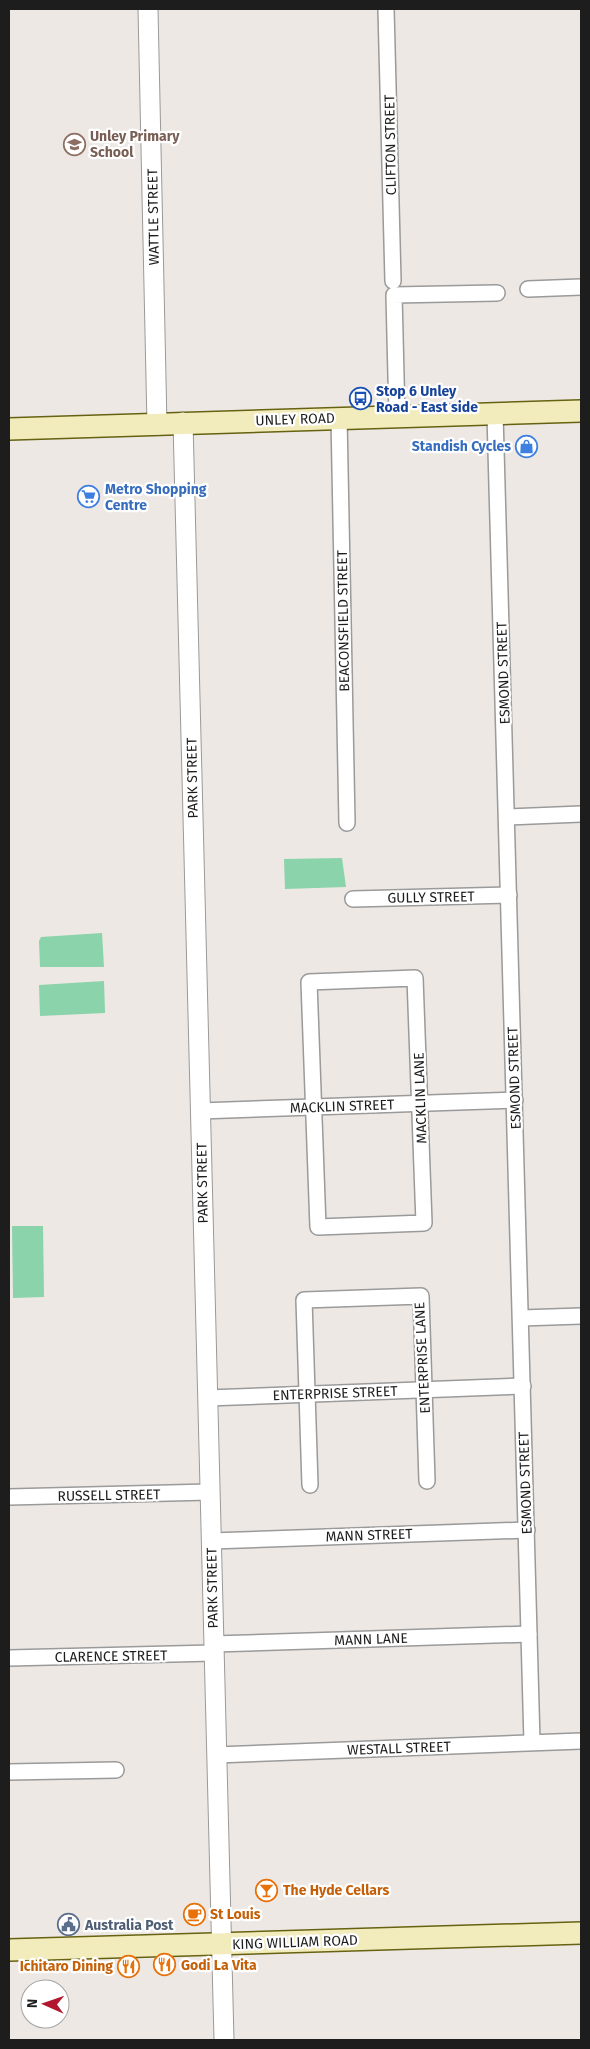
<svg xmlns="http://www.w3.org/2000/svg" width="590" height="2049" font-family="'Fira Sans',sans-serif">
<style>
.pitch{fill:#8ad3ab}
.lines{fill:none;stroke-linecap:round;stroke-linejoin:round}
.minor-casing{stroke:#9a9a9a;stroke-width:18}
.tertiary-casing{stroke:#9a9a9a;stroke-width:21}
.secondary-casing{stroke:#666211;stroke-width:24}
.minor{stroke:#fff;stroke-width:15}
.tertiary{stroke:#fff;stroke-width:19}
.secondary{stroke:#f2ecbd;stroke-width:21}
.labels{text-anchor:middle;stroke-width:4.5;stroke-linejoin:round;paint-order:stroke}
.education-label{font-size:14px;font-weight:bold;fill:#785e54;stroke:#fff;text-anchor:start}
.street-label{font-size:14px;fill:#1d1d1d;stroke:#fff}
.transit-label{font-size:14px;font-weight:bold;fill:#164399;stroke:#fff;text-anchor:start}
.shop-label{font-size:14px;font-weight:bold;fill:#366cbe;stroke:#fff;text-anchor:end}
.food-label{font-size:14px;font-weight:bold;fill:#c56008;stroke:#fff;text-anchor:start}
.service-label{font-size:14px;font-weight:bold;fill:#4e5e75;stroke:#fff;text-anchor:start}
</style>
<rect width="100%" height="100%" fill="#ede8e4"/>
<g class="pitch">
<polygon points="342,858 346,887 285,889 284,859"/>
<polygon points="102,933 104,967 40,967 39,941 41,937"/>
<polygon points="104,981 105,1013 40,1016 39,985"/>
<polygon points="12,1226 43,1226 44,1297 13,1298"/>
</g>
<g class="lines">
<defs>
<g id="minor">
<polyline points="386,9 393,281"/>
<polyline points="528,289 581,287"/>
<polyline points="495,414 532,1742"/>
<polyline points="397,417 394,295 497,293"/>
<polyline points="339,418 347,823"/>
<polyline points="507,817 581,814"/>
<polyline points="353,899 509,895"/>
<polygon points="415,978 424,1223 318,1227 309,982"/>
<polyline points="200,1111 515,1100"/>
<polyline points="521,1318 581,1316"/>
<polyline points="207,1398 523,1386"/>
<polyline points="310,1485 304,1300 421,1296 427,1481"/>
<polyline points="9,1497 209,1492"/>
<polyline points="211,1541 527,1530"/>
<polyline points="213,1644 529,1634"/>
<polyline points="9,1658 213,1653"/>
<polyline points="216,1755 581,1741"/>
<polyline points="9,1772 116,1770"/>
</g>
<g id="tertiary">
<polyline points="148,9 157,425"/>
<polyline points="183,422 224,2040"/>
</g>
<g id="secondary">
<polyline points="9,429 581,411"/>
<polyline points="9,1950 581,1933"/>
</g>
</defs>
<use href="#minor" class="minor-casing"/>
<use href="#tertiary" class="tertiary-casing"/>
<use href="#secondary" class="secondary-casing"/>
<use href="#minor" class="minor"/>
<use href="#tertiary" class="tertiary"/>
<use href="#secondary" class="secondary"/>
</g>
<defs>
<symbol id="school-ring" viewBox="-11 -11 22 22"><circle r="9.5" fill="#fff" stroke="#8d6e63" stroke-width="1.5"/><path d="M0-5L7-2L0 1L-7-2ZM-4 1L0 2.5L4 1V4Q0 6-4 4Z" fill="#8d6e63"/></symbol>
<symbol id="bus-ring" viewBox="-11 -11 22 22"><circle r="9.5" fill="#fff" stroke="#1a4fb4" stroke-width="1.5"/><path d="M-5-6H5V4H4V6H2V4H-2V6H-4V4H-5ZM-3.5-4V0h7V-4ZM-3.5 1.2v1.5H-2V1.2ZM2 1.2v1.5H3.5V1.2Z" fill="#1a4fb4"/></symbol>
<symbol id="shop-ring" viewBox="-11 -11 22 22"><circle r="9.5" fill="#fff" stroke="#3f7fe0" stroke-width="1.5"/><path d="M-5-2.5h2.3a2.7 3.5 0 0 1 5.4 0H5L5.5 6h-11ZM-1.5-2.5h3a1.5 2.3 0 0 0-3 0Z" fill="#3f7fe0"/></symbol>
<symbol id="supermarket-ring" viewBox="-11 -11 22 22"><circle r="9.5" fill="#fff" stroke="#3f7fe0" stroke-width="1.5"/><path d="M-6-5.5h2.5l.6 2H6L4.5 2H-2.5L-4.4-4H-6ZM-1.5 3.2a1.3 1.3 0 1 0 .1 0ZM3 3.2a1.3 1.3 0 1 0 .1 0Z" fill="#3f7fe0"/></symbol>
<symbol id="bar-ring" viewBox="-11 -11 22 22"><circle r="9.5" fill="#fff" stroke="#e8710a" stroke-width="1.5"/><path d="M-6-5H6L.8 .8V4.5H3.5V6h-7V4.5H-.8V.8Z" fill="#e8710a"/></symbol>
<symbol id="cafe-ring" viewBox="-11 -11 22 22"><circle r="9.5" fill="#fff" stroke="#e8710a" stroke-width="1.5"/><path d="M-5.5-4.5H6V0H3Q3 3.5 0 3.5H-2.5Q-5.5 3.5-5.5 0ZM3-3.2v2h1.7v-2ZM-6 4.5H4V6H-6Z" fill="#e8710a"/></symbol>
<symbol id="civic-ring" viewBox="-11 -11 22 22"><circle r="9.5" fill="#fff" stroke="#5c6f8a" stroke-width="1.5"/><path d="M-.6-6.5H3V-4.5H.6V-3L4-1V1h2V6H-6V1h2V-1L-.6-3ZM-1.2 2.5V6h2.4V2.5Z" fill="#5c6f8a"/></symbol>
<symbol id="restaurant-ring" viewBox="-11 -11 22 22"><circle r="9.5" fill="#fff" stroke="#e8710a" stroke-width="1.5"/><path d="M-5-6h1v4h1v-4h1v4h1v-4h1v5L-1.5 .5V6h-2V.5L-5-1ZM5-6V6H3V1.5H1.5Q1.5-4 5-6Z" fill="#e8710a"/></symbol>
</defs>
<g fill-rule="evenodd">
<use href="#school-ring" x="62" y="132" width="25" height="25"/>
<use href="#bus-ring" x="348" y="386" width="25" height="25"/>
<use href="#shop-ring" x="514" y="434" width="25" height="25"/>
<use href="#supermarket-ring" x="76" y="484" width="25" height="25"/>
<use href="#bar-ring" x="254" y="1878" width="25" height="25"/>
<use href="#cafe-ring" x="182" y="1902" width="25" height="25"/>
<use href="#civic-ring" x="56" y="1912" width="25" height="25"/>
<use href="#restaurant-ring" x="152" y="1952" width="25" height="25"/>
<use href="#restaurant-ring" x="116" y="1954" width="25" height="25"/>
</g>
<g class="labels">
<g class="education-label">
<text x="90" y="141">Unley Primary<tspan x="90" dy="16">School</tspan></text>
</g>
<g class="street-label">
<text transform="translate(390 145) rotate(-91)" y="5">CLIFTON STREET</text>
<text transform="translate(153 217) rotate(-91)" y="5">WATTLE STREET</text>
<text transform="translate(295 419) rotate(-2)" y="5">UNLEY ROAD</text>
<text transform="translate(343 621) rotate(-91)" y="5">BEACONSFIELD STREET</text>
<text transform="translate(503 673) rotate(-92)" y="5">ESMOND STREET</text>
<text transform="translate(192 778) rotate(-91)" y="5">PARK STREET</text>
<text transform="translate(431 897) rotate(-1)" y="5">GULLY STREET</text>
<text transform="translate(514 1078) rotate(-92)" y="5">ESMOND STREET</text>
<text transform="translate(420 1098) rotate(-92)" y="5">MACKLIN LANE</text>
<text transform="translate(342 1106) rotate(-2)" y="5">MACKLIN STREET</text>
<text transform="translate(202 1183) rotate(-91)" y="5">PARK STREET</text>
<text transform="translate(422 1358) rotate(-93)" y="5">ENTERPRISE LANE</text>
<text transform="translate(335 1393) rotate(-2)" y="5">ENTERPRISE STREET</text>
<text transform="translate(525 1483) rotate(-92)" y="5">ESMOND STREET</text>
<text transform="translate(109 1495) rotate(-1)" y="5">RUSSELL STREET</text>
<text transform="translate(369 1535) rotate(-2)" y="5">MANN STREET</text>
<text transform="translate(212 1588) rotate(-91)" y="5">PARK STREET</text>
<text transform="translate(371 1639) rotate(-2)" y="5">MANN LANE</text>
<text transform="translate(111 1656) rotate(-1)" y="5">CLARENCE STREET</text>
<text transform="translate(399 1748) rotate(-2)" y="5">WESTALL STREET</text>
<text transform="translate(295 1942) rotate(-2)" y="5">KING WILLIAM ROAD</text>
</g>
<g class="transit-label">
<text x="376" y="396">Stop 6 Unley<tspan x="376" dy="16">Road - East side</tspan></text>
</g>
<g class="shop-label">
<text x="511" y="451">Standish Cycles</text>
<text x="105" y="494" text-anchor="start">Metro Shopping<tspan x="105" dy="16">Centre</tspan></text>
</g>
<g class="food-label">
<text x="283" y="1895">The Hyde Cellars</text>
<text x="210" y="1919">St Louis</text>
<text x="181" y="1970">Godi La Vita</text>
<text x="113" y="1971" text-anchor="end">Ichitaro Dining</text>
</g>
<g class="service-label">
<text x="85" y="1930">Australia Post</text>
</g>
</g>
<rect width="590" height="2049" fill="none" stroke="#1d1d1d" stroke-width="20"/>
<g transform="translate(45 2004) rotate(272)"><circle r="24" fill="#ffffff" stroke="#a5a5a5"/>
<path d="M0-4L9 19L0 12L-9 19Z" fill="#b31730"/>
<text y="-8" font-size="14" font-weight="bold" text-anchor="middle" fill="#1d1d1d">N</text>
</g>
</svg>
